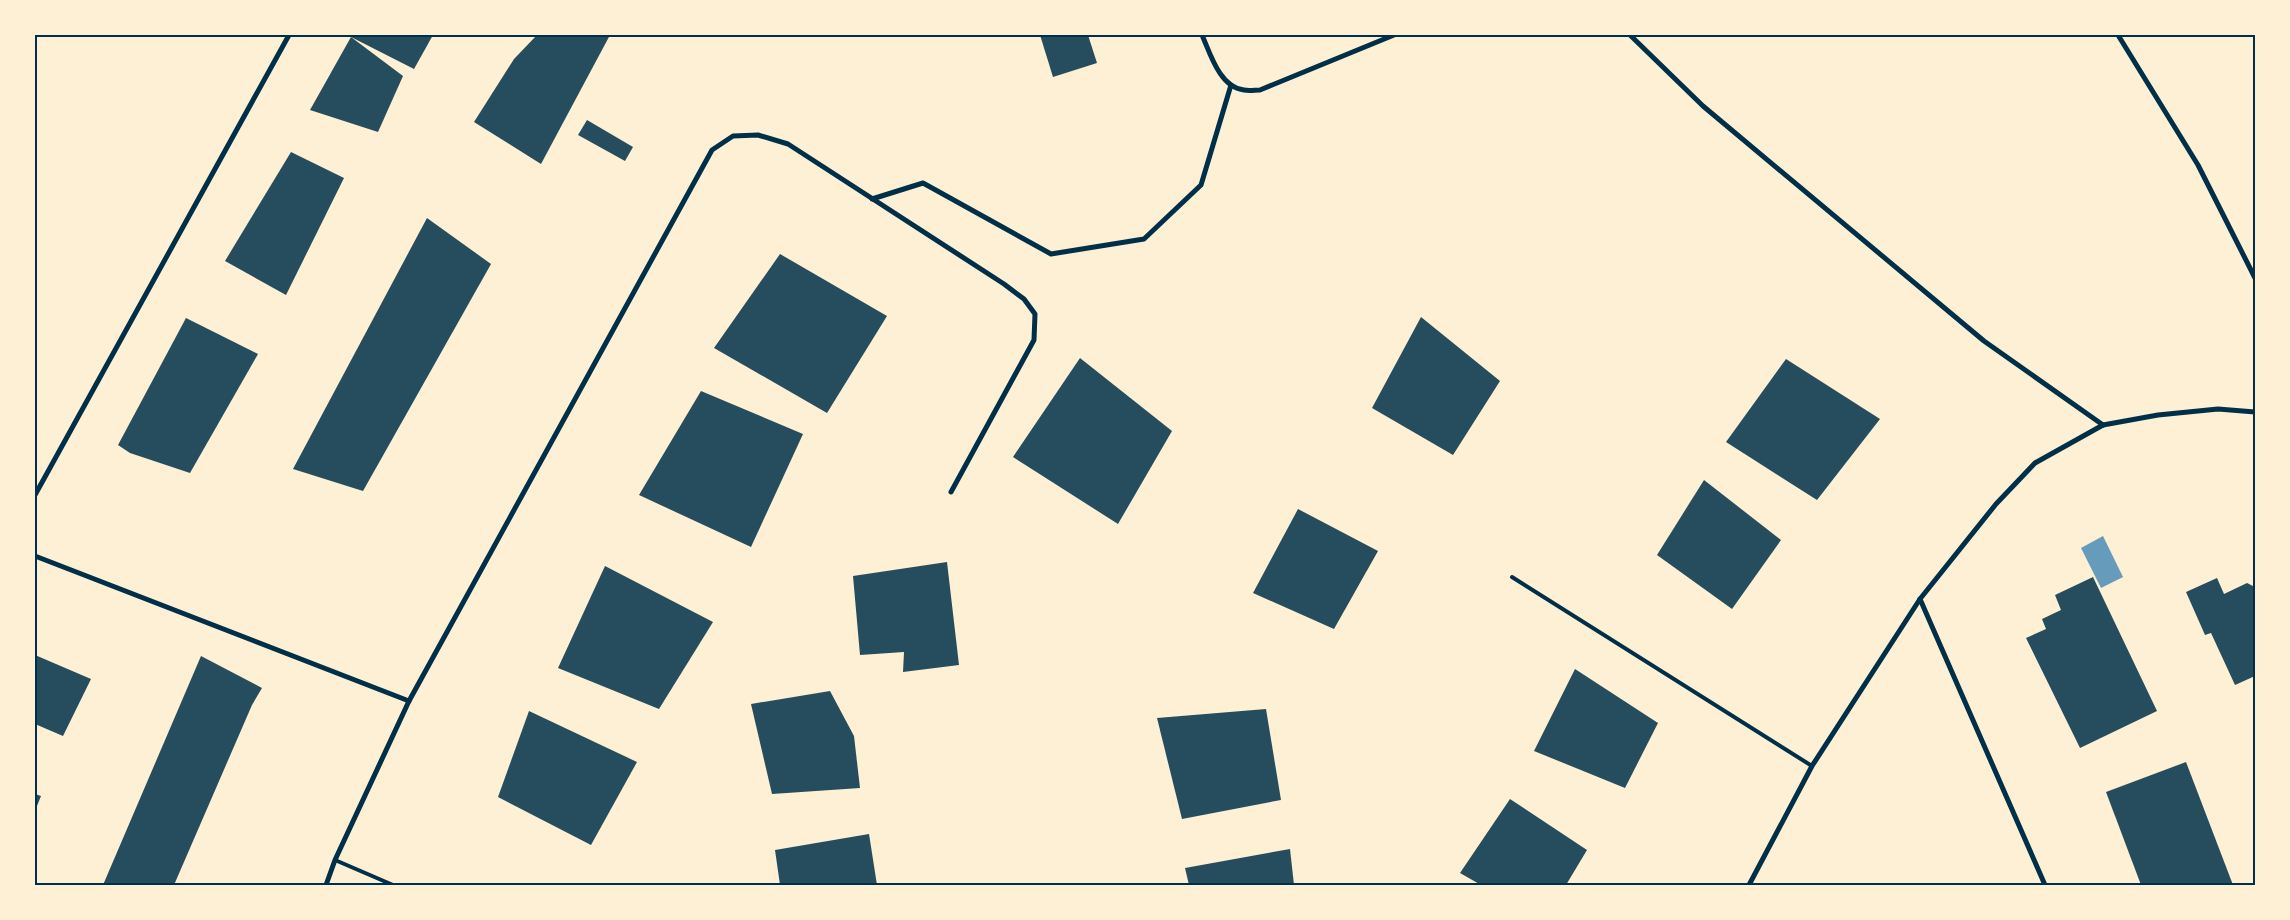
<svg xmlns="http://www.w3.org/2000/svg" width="2290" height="920" font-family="'DM Sans',sans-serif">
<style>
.water{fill:#669bbc}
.building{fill:#264d5e}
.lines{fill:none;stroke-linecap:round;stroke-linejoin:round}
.service{stroke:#003049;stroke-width:4}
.minor{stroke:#003049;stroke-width:5}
.neatline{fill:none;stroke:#003049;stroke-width:2}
</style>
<rect width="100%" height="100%" fill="#fdf0d5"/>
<polygon class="water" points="2103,536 2123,577 2101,588 2081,548"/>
<g class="building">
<polygon points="352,35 433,35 414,69 351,37"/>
<polygon points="537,35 610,35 541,164 474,122 514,59"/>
<polygon points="1040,35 1088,35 1097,63 1053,77"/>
<polygon points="351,37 403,76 378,132 310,110"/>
<polygon points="587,120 633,147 625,161 578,135"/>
<polygon points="291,152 344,178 286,295 225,261"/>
<polygon points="427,218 491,264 363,491 293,469"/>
<polygon points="780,254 887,316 827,413 714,348"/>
<polygon points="1421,317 1500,381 1453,455 1372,408"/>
<polygon points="186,318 258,354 190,473 130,453 118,445"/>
<polygon points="1080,358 1172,431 1118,524 1013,457"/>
<polygon points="1786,359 1880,419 1817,500 1726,442"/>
<polygon points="701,391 803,434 751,547 639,495"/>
<polygon points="1704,480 1781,540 1732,609 1657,555"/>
<polygon points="1298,509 1378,551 1334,629 1253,593"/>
<polygon points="947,562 959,665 903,672 904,652 860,655 853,576"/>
<polygon points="605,566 713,622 659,709 558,668"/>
<polygon points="2093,577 2157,711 2080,748 2026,638 2046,629 2042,619 2061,610 2055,595"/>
<polygon points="2217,578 2224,594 2247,583 2255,587 2255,676 2235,685 2211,633 2205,635 2186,592"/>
<polygon points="35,655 91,679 63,736 35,724"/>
<polygon points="201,656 262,688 252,705 174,885 103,885"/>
<polygon points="1575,669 1658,723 1625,788 1534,751"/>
<polygon points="830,691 854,736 860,788 772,794 751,704"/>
<polygon points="1266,709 1281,800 1182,819 1157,718"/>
<polygon points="529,711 637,762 591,845 498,797"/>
<polygon points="2186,762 2233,885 2141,885 2106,792"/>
<polygon points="35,794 41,796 35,811"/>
<polygon points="1510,799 1587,850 1566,885 1481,885 1460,873"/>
<polygon points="869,834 877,885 780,885 775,850"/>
<polygon points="1290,849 1294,885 1189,885 1185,868"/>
</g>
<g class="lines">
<g class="service">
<polyline points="1512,577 1812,766"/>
<polyline points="335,860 393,885"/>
</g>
<g class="minor">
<path d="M1202 35C1210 53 1220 88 1244 90 1249 91 1255 90 1260 90L1394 35"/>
<polyline points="1630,35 1703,106 1984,341 2103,425"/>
<polyline points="2118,35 2198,165 2255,278"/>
<polyline points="872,199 923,183 1051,254 1144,239 1201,185 1231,85"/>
<polyline points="35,495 289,35"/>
<polyline points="35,556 409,701"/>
<polyline points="1920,599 2045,885"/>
<polyline points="326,885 335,860 409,701 712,150 733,136 758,135 788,144 1004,284 1024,299 1035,314 1034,340 951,492"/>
<polyline points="1749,885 1812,766 1920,599 1996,504 2035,463 2103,425 2158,415 2218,409 2255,412"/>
</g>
</g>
<rect width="2290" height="920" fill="none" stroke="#fdf0d5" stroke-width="72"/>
<rect x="36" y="36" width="2218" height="848" class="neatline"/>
</svg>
